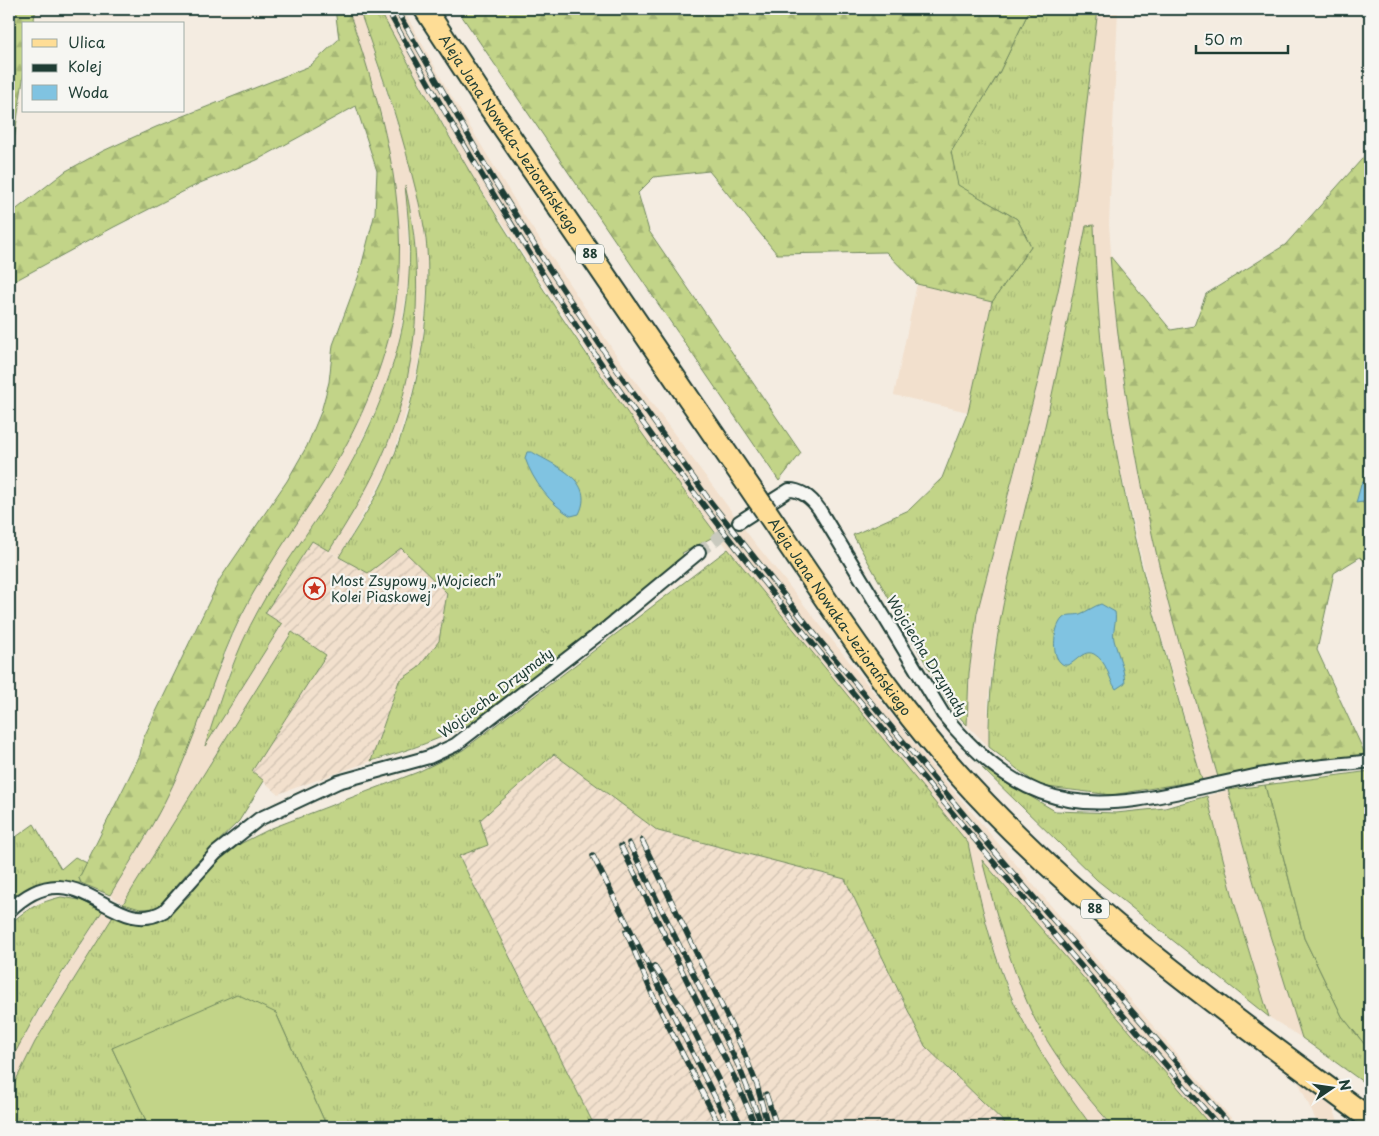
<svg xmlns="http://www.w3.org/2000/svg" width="1379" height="1136" font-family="'Playpen Sans',sans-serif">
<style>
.built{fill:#f2e0cd}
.industrial{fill:url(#industrial-furrows)}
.grass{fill:url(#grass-tufts);stroke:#70885e}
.forest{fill:url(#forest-firs);stroke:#70885e}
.garden{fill:#c2d488;stroke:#70885e}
.water{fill:#80c3e1;stroke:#598d9c}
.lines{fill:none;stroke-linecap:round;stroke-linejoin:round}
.street-tunnel{stroke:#c9c9be;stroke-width:12;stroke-dasharray:12 6;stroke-linecap:butt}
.street-casing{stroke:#1f3d34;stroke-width:16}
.primary-casing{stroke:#1f3d34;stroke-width:25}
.street{stroke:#f6f6f2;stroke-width:12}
.primary{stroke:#fedd96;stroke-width:21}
.rail-casing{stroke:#1f3d34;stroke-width:5.5}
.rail{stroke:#f6f6f2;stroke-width:4;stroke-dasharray:11;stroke-linecap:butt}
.primary-bridge-casing{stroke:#1f3d34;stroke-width:25;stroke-linecap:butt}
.primary-bridge{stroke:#fedd96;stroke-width:21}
.labels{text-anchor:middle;stroke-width:4.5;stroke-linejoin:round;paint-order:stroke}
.shield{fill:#f6f6f2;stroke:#60746d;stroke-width:1}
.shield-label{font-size:12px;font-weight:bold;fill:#1f3d34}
.street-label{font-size:14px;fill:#1f3d34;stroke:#f6f6f2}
.poi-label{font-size:14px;fill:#1f3d34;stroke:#f6f6f2;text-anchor:start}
</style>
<defs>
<pattern id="industrial-furrows" width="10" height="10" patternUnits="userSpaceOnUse" patternTransform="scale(1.25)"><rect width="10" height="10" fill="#f2e0cd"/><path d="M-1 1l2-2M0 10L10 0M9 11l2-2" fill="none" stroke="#cfc1b1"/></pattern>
<pattern id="grass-tufts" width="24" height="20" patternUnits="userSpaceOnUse" patternTransform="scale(1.25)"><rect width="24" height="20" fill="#c2d488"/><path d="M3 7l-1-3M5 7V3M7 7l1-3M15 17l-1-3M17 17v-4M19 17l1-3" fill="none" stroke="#a6b776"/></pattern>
<pattern id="forest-firs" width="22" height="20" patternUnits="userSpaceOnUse" patternTransform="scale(1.25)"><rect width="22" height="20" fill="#c2d488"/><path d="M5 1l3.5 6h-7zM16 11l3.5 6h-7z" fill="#a6b776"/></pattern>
</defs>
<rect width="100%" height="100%" fill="#f4ece1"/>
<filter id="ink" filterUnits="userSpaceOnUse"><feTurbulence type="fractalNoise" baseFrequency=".02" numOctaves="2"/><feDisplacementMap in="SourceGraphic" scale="10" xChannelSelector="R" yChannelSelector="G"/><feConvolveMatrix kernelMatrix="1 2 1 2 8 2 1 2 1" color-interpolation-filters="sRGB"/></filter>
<g filter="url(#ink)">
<g class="built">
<polygon points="348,9 359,9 403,141 422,212 427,249 427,289 422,343 413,388 390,466 339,557 329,551 380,462 393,427 412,343 417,289 416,252 412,214 406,190 409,276 398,346 382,396 348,469 258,610 229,672 206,744 282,624 292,632 123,904 110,895 156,819 240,619 267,567 339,456 356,424 388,339 396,302 399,265 397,216 381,115"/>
<polygon points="379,9 403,9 446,87 523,214 619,359 751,538 929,762 1239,1127 1212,1127 983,861 1009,954 1106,1119 1114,1127 1092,1127 1054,1076 1019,1014 998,961 979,898 968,843 728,549 641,434 471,174"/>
<polygon points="1098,9 1118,9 1109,224 1114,295 1124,384 1137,461 1169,607 1218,777 1202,780 1155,614 1119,464 1106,387 1097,297 1093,225 1086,226 1055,383 994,649 988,704 989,747 967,725 969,673 977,613 1039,377 1072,227"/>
<polygon points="917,284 992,302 968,412 894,395"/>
<polygon points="1228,790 1257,894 1302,1038 1269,1017 1235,905 1207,796"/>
<polygon points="103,910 114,915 35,1042 9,1095 9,1064 23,1036"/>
<polygon points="1297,1079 1329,1100 1341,1127 1319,1127"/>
</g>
<g class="industrial">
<polygon points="312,541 348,563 401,547 447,593 439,641 418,668 399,681 371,761 278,794 252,771 326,655 265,613"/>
<polygon points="554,754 658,831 845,879 925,1046 1009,1127 595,1127 459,855 488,845 480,820"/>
</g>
<g class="grass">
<path d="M359 9H379C409 64 439 120 471 174 546 299 629 419 717 535L682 553 685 557 478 719C443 739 409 750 371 761L399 681 418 668 439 641 447 593 401 548 368 573 339 557C357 527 378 497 391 464 416 401 432 318 427 249 425 224 418 199 412 175 398 118 378 64 359 9Z"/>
<polygon points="1030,9 1098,9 1072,227 1039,377 977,613 969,673 967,725 951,708 853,535 909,510 942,478 968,412 992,302 1031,246 1017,219 957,185 951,152 999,73"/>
<path d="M405 185C426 274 419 377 380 461 366 492 347 522 329 551L312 541 265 613 282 624 205 746C220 700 235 652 259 609 285 560 321 517 348 469 380 411 406 342 409 275 411 245 408 215 405 185Z"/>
<path d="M1094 225C1096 279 1099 333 1106 387 1124 521 1164 651 1202 780L1112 795 1039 786 989 747C987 648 1014 556 1037 460 1056 382 1071 304 1086 226Z"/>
<path d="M728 549 968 843C980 901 993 962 1020 1015 1040 1055 1066 1091 1092 1127H1009L925 1046 845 879 658 831 554 754 480 820 488 845 459 856 595 1127H327L276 1013 112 1048 149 1127H9V1095L14 1084 35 1042 114 915 144 925 159 922 189 896 210 868 240 844 272 828 418 772 463 750Z"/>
<polygon points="292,632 326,655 252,771 264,781 239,821 193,866 157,908 140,909 123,904"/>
<polygon points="982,768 1055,811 1116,813 1165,808 1207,796 1235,905 1269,1017 1097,880"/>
<polygon points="1265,785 1304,938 1342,1016 1370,1051 1370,1087 1302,1038 1257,894 1228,790"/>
<path d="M34 824 61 869 75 857 87 863 79 878 81 883C48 882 34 881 9 904V842Z"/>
<path d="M982 860 1212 1127H1114C1086 1098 1047 1047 1030 1009 1009 962 995 910 982 860Z"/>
<path d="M61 897 80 900 103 910 41 1005 9 1064V925C24 910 40 902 61 897Z"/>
</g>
<g class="forest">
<polygon points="11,9 36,9 33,24 24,24 24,73 12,154 9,164 9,19"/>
<path d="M335 9H348C380 102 410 202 396 302 389 352 365 412 340 456 308 510 269 560 241 616 217 665 202 719 180 769 161 814 135 854 110 895L81 883 79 878 140 755 143 739 220 579 287 481 307 446 321 412 329 382 333 345 359 275 375 213 377 171 356 106 257 160 200 183 114 227 9 284V215L66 171 103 151 156 127 310 66 339 39Z"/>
<polygon points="457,9 1030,9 999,73 951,152 958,185 1017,219 1031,246 992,302 917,284 886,252 777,254 709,171 654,177 638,193 649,231 801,453 779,481"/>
<path d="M1370 150V472L1361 485 1362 503 1370 501V567L1360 557 1334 573 1317 650 1367 758C1317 759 1267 765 1218 777 1202 720 1184 663 1169 606 1140 491 1120 375 1110 256L1171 330 1194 326 1206 294 1285 245Z"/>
</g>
<g class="garden">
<polygon points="1370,771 1370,1051 1342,1016 1304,938 1265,785"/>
<polygon points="237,994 276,1013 327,1127 149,1127 112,1048"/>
</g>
<g class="water">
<path d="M527 452H532C555 466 596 480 579 514L571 516C550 504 533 481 525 458Z"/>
<polygon points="1370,472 1370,501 1356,503 1361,485"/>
<path d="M1101 604 1115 612C1117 621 1112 631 1114 640 1118 655 1124 668 1125 683L1116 689C1108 678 1108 662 1094 654 1080 647 1071 674 1060 662 1051 653 1054 628 1062 619 1068 613 1074 616 1080 614 1088 611 1094 606 1101 604Z"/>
</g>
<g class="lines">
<polyline class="street-tunnel" points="699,552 739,522"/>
<defs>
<g id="street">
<path d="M739 522 789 490C803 490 812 499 819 509L943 714C1043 838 1119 804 1254 776 1293 768 1331 766 1370 761"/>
<path d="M9 911C77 844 112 942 164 911L216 853 259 819 338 782 429 757 455 745 608 627 699 552"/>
</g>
<g id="primary">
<path id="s1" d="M425 9 480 93 757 498"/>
<path id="s2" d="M766 511C827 601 886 693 958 774 1079 909 1226 1012 1370 1119"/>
</g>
</defs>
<use href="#street" class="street-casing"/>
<use href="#primary" class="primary-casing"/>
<use href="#street" class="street"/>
<use href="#primary" class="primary"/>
<defs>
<g id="rail">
<path d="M387 9C455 132 526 253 605 369 697 503 799 628 902 752 1007 879 1112 1004 1220 1127"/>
<polyline points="396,9 492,177 550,270 612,363 710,501 821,642 999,857 1232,1127"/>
<polyline points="642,840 743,1050 757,1085 768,1127"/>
<polyline points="629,843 740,1069 759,1118"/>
<polyline points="621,846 738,1085 756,1127"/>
<polyline points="593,856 730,1127"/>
<polyline points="626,931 652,994 720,1127"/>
<polyline points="654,966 684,1011 742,1127"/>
<polyline points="766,1094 777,1127"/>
</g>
</defs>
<use href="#rail" class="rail-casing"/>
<use href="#rail" class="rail"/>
<defs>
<polyline id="primary-bridge" points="757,498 766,511"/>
</defs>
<use href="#primary-bridge" class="primary-bridge-casing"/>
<use href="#primary-bridge" class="primary-bridge"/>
</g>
</g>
<defs>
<symbol id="sight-ring" viewBox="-11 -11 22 22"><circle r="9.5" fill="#f6f6f2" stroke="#c8321e" stroke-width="1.5"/><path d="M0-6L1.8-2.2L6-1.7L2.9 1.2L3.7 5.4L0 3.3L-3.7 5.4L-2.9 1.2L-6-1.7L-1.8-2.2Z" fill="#c8321e"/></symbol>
</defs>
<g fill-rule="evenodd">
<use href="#sight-ring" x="302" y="576" width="25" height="25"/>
</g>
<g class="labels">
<g class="shield">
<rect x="576" y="244.5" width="28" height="19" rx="4"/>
<rect x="1081" y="899.5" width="28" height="19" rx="4"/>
</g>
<g class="shield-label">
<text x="590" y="258">88</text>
<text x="1095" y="913">88</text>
</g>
<g class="street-label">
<text dy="5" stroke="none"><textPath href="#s1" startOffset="151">Aleja Jana Nowaka-Jeziorańskiego</textPath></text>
<text dy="5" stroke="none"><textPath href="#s2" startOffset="129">Aleja Jana Nowaka-Jeziorańskiego</textPath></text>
<text transform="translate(927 656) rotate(58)" y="5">Wojciecha Drzymały</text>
<text transform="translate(496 693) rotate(-37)" y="5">Wojciecha Drzymały</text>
</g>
<g class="poi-label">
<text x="331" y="586">Most Zsypowy „Wojciech”<tspan x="331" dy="16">Kolei Piaskowej</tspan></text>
</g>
</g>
<rect width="1379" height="1136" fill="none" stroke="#f6f6f2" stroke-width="30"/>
<rect x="15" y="15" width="1349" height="1106" fill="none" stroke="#1f3d34" stroke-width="2" filter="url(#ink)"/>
<rect x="22" y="22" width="162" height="90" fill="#f6f6f2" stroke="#a0aca6"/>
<rect x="32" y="39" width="25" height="8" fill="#fedd96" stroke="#a0aca6"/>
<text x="68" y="48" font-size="15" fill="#1f3d34">Ulica</text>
<rect x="32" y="64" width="25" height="8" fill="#1f3d34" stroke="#a0aca6"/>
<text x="68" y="72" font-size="15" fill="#1f3d34">Kolej</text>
<rect x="32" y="85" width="25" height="15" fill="#80c3e1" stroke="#a0aca6"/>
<text x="68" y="98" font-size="15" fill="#1f3d34">Woda</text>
<g transform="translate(1332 1088) rotate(77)" stroke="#f6f6f2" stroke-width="4" paint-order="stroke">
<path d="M0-4L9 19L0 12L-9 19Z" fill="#1f3d34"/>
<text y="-8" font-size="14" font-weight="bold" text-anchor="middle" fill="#1f3d34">N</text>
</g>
<path d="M1196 45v8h92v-8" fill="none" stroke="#1f3d34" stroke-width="2.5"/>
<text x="1204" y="45" font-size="15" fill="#1f3d34" stroke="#f6f6f2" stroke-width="4" paint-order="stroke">50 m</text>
</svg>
